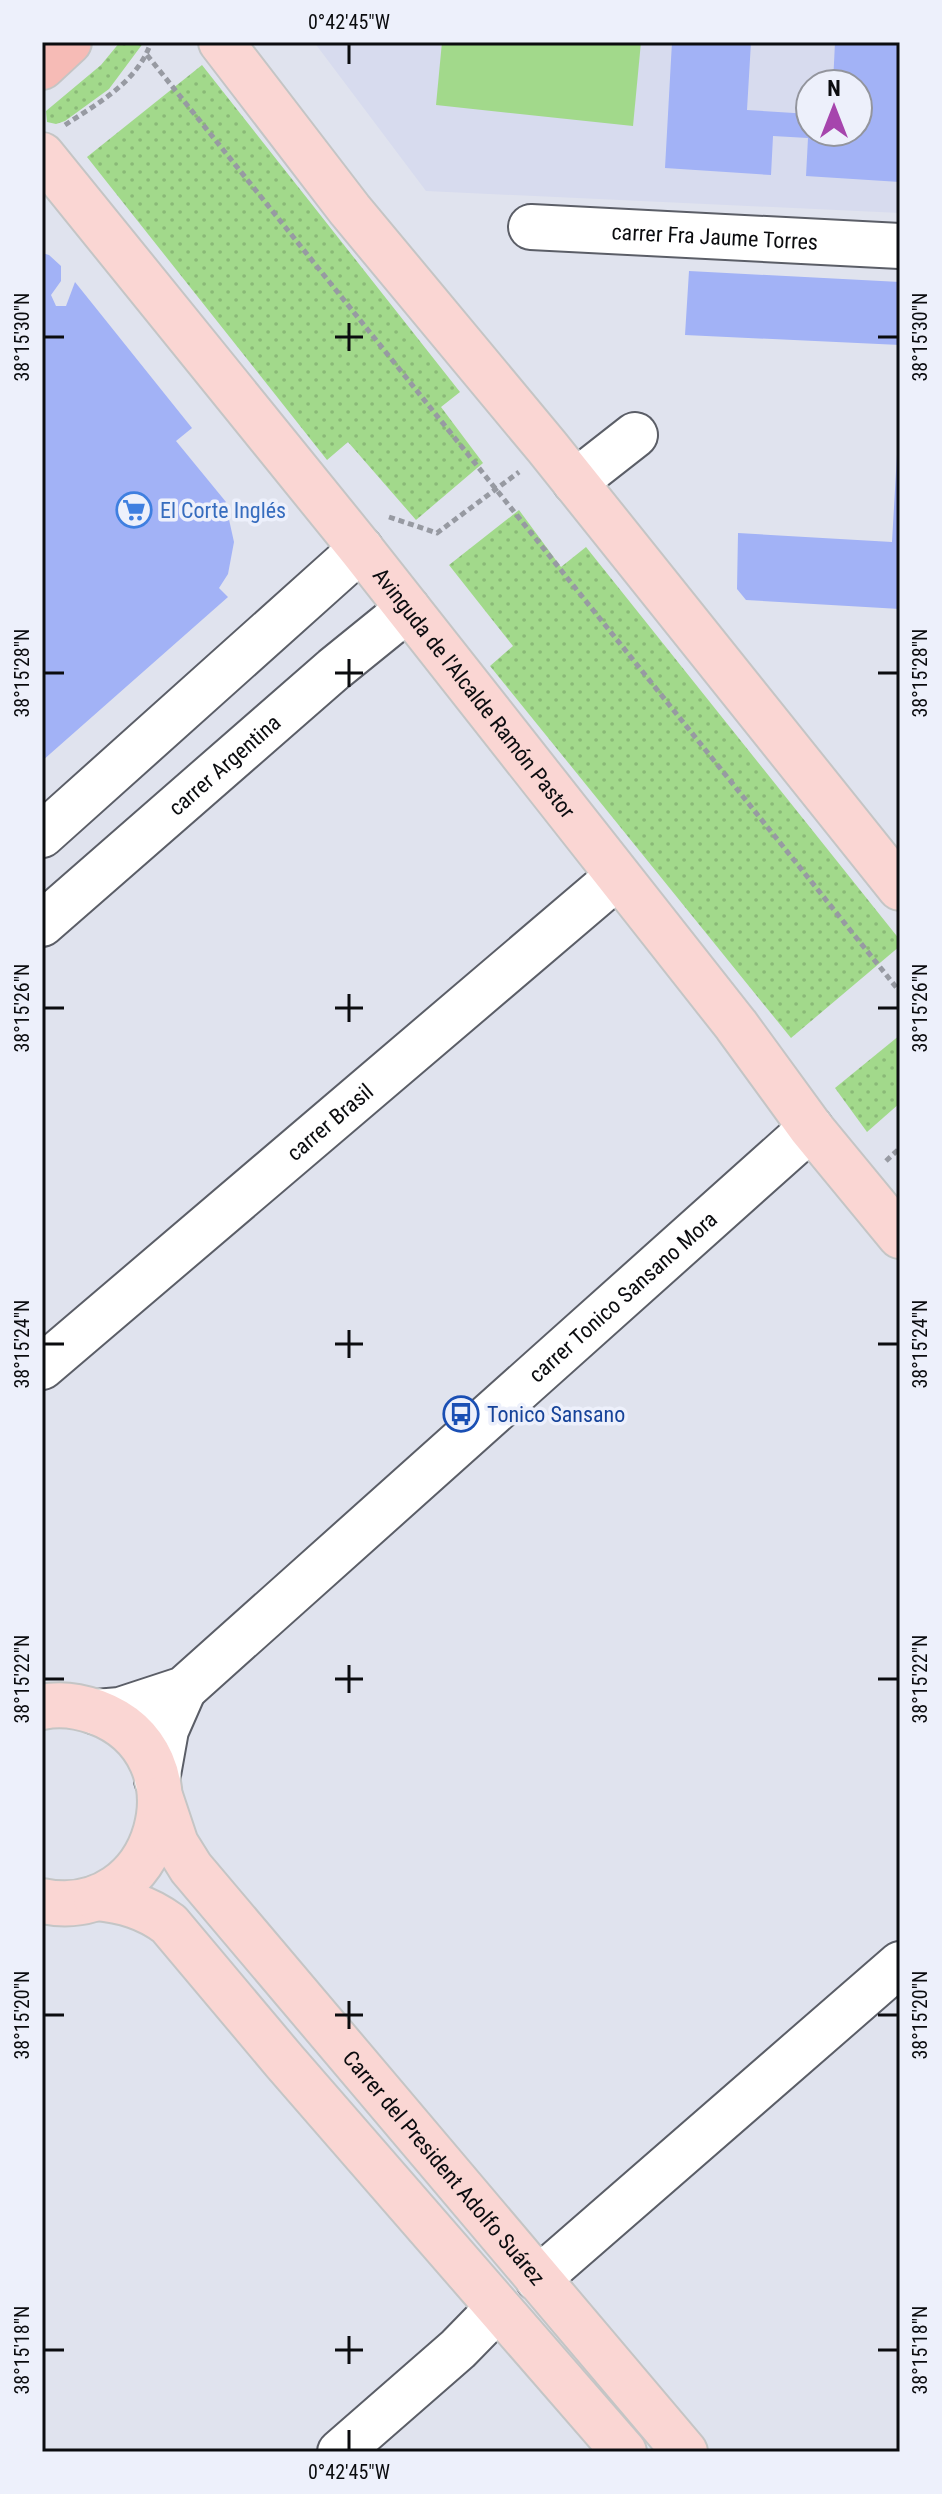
<svg xmlns="http://www.w3.org/2000/svg" width="942" height="2494" font-family="'Roboto Condensed',sans-serif">
<style>
.built{fill:#d7dbee;fill-rule:evenodd}
.park{fill:#a2d98b}
.garden{fill:url(#garden-dots)}
.building{fill:#a2b2f6}
.lines{fill:none;stroke-linecap:round;stroke-linejoin:round}
.minor-casing{stroke:#5b5e67;stroke-width:48}
.major-casing{stroke:#c4c5c5;stroke-width:48}
.highway-casing{stroke:#c4c5c5;stroke-width:48}
.path{stroke:#979aa2;stroke-width:5;stroke-dasharray:6 4;stroke-linecap:butt}
.minor{stroke:#fff;stroke-width:44}
.major{stroke:#fad6d3;stroke-width:44}
.highway{stroke:#f6bbb6;stroke-width:44}
.ticks{fill:none;stroke:#0b0c0f;stroke-width:3}
.labels{text-anchor:middle;stroke-width:7;stroke-linejoin:round;paint-order:stroke}
.street-label{font-size:22px;fill:#0b0c0f;stroke:#edf0fb}
.shop-label{font-size:22px;fill:#366cbe;stroke:#edf0fb;text-anchor:start}
.transit-label{font-size:22px;fill:#164399;stroke:#edf0fb;text-anchor:start}
.neatline{fill:none;stroke:#0b0c0f;stroke-width:3}
.ticks-label{font-size:20px;text-anchor:middle;fill:#0b0c0f}
</style>
<defs>
<pattern id="garden-dots" width="8" height="8" patternUnits="userSpaceOnUse" patternTransform="scale(2)"><rect width="8" height="8" fill="#a2d98b"/><path d="M2 2h.1M6 6h.1" fill="none" stroke="#8ab977" stroke-width="1.8" stroke-linecap="round"/></pattern>
</defs>
<rect width="100%" height="100%" fill="#e0e3ee"/>
<path class="built" d="M314 42H900V213L426 191ZM810 84H858V132H810Z"/>
<polygon class="park" points="442,42 641,42 633,126 436,105"/>
<g class="garden">
<polygon points="120,42 144,42 109,89 65,121 56,124 47,122 46,111 101,65"/>
<polygon points="202,65 460,392 441,407 483,463 416,520 348,442 327,460 87,157"/>
<polygon points="519,510 561,567 586,547 900,940 900,946 791,1038 490,666 513,646 449,565"/>
<polygon points="900,1035 900,1103 867,1132 835,1088"/>
</g>
<g class="building">
<polygon points="672,42 751,42 747,110 810,114 810,132 858,132 858,84 833,84 835,42 900,42 900,182 806,176 808,138 773,136 771,175 665,168"/>
<polygon points="42,253 49,255 61,266 61,281 51,295 56,306 66,306 75,282 192,428 176,441 226,502 222,505 228,515 234,542 228,574 219,588 228,597 42,761"/>
<polygon points="689,271 900,282 900,345 685,335"/>
<polygon points="898,437 900,437 900,609 746,600 737,589 738,533 892,542"/>
</g>
<g class="lines">
<defs>
<g id="minor">
<path id="s1" d="M531 227 900 246"/>
<polyline points="575,482 635,435"/>
<polyline points="42,835 361,549"/>
<path id="s2" d="M42 924 334 669 408 609"/>
<path id="s3" d="M42 1367 617 877"/>
<path id="s4" d="M96 1712 120 1710 184 1689 811 1128"/>
<polyline points="157,1780 166,1730 184,1689"/>
<polyline points="538,2279 900,1964"/>
<polyline points="340,2452 458,2349 498,2308"/>
</g>
<g id="major">
<polyline points="221,42 350,210 547,447 900,888"/>
<path id="s5" d="M42 155 361 549 736 1025 811 1128 900 1236"/>
<path d="M42 1707C60 1703 79 1706 96 1712 209 1754 160 1925 42 1901"/>
<path id="s6" d="M161 1799 176 1844 191 1868 685 2452"/>
<path d="M96 1898C124 1901 146 1907 169 1924L285 2062 624 2452"/>
</g>
<polyline id="highway" points="42,67 69,42"/>
</defs>
<use href="#minor" class="minor-casing"/>
<use href="#major" class="major-casing"/>
<use href="#highway" class="highway-casing"/>
<g class="path">
<polyline points="147,55 900,992"/>
<path d="M65 125C98 103 138 82 151 42"/>
<polyline points="389,517 437,533 519,472"/>
<polyline points="886,1161 900,1148"/>
</g>
<use href="#minor" class="minor"/>
<use href="#major" class="major"/>
<use href="#highway" class="highway"/>
</g>
<path class="ticks" d="M349 44V64M349 323V351M44 337H64M335 337H363M878 337H898M349 659V687M44 673H64M335 673H363M878 673H898M349 994V1022M44 1008H64M335 1008H363M878 1008H898M349 1330V1358M44 1344H64M335 1344H363M878 1344H898M349 1665V1693M44 1679H64M335 1679H363M878 1679H898M349 2001V2029M44 2015H64M335 2015H363M878 2015H898M349 2336V2364M44 2350H64M335 2350H363M878 2350H898M349 2430V2450"/>
<defs>
<symbol id="supermarket-ring" viewBox="-11 -11 22 22"><circle r="9.5" fill="#edf0fb" stroke="#3f7fe0" stroke-width="1.5"/><path d="M-6-5.5h2.5l.6 2H6L4.5 2H-2.5L-4.4-4H-6ZM-1.5 3.2a1.3 1.3 0 1 0 .1 0ZM3 3.2a1.3 1.3 0 1 0 .1 0Z" fill="#3f7fe0"/></symbol>
<symbol id="bus-ring" viewBox="-11 -11 22 22"><circle r="9.5" fill="#edf0fb" stroke="#1a4fb4" stroke-width="1.5"/><path d="M-5-6H5V4H4V6H2V4H-2V6H-4V4H-5ZM-3.5-4V0h7V-4ZM-3.5 1.2v1.5H-2V1.2ZM2 1.2v1.5H3.5V1.2Z" fill="#1a4fb4"/></symbol>
</defs>
<g fill-rule="evenodd">
<use href="#supermarket-ring" x="114" y="490" width="40" height="40"/>
<use href="#bus-ring" x="441" y="1394" width="40" height="40"/>
</g>
<g class="labels">
<g class="street-label">
<text dy="8" stroke="none"><textPath href="#s1" startOffset="184">carrer Fra Jaume Torres</textPath></text>
<text dy="8" stroke="none"><textPath href="#s5" startOffset="690">Avinguda de l'Alcalde Ramón Pastor</textPath></text>
<text dy="8" stroke="none"><textPath href="#s2" startOffset="242">carrer Argentina</textPath></text>
<text dy="8" stroke="none"><textPath href="#s3" startOffset="378">carrer Brasil</textPath></text>
<text dy="8" stroke="none"><textPath href="#s4" startOffset="680">carrer Tonico Sansano Mora</textPath></text>
<text dy="8" stroke="none"><textPath href="#s6" startOffset="468">Carrer del President Adolfo Suárez</textPath></text>
</g>
<g class="shop-label">
<text x="160" y="518">El Corte Inglés</text>
</g>
<g class="transit-label">
<text x="487" y="1422">Tonico Sansano</text>
</g>
</g>
<rect width="942" height="2494" fill="none" stroke="#edf0fb" stroke-width="88"/>
<g transform="translate(834 108)"><circle r="38" fill="#edf0fb" stroke="#93959d" stroke-width="2"/>
<path d="M0-6L14 30L0 20L-14 30Z" fill="#a645ad"/>
<text y="-12" font-size="22" font-weight="bold" text-anchor="middle" fill="#0b0c0f">N</text>
</g>
<rect x="44" y="44" width="854" height="2406" class="neatline"/>
<g class="ticks-label">
<text x="349" y="29">0°42'45"W</text>
<text transform="translate(22 337) rotate(-90)" y="7">38°15'30"N</text>
<text transform="translate(920 337) rotate(-90)" y="7">38°15'30"N</text>
<text transform="translate(22 673) rotate(-90)" y="7">38°15'28"N</text>
<text transform="translate(920 673) rotate(-90)" y="7">38°15'28"N</text>
<text transform="translate(22 1008) rotate(-90)" y="7">38°15'26"N</text>
<text transform="translate(920 1008) rotate(-90)" y="7">38°15'26"N</text>
<text transform="translate(22 1344) rotate(-90)" y="7">38°15'24"N</text>
<text transform="translate(920 1344) rotate(-90)" y="7">38°15'24"N</text>
<text transform="translate(22 1679) rotate(-90)" y="7">38°15'22"N</text>
<text transform="translate(920 1679) rotate(-90)" y="7">38°15'22"N</text>
<text transform="translate(22 2015) rotate(-90)" y="7">38°15'20"N</text>
<text transform="translate(920 2015) rotate(-90)" y="7">38°15'20"N</text>
<text transform="translate(22 2350) rotate(-90)" y="7">38°15'18"N</text>
<text transform="translate(920 2350) rotate(-90)" y="7">38°15'18"N</text>
<text x="349" y="2479">0°42'45"W</text>
</g>
</svg>
